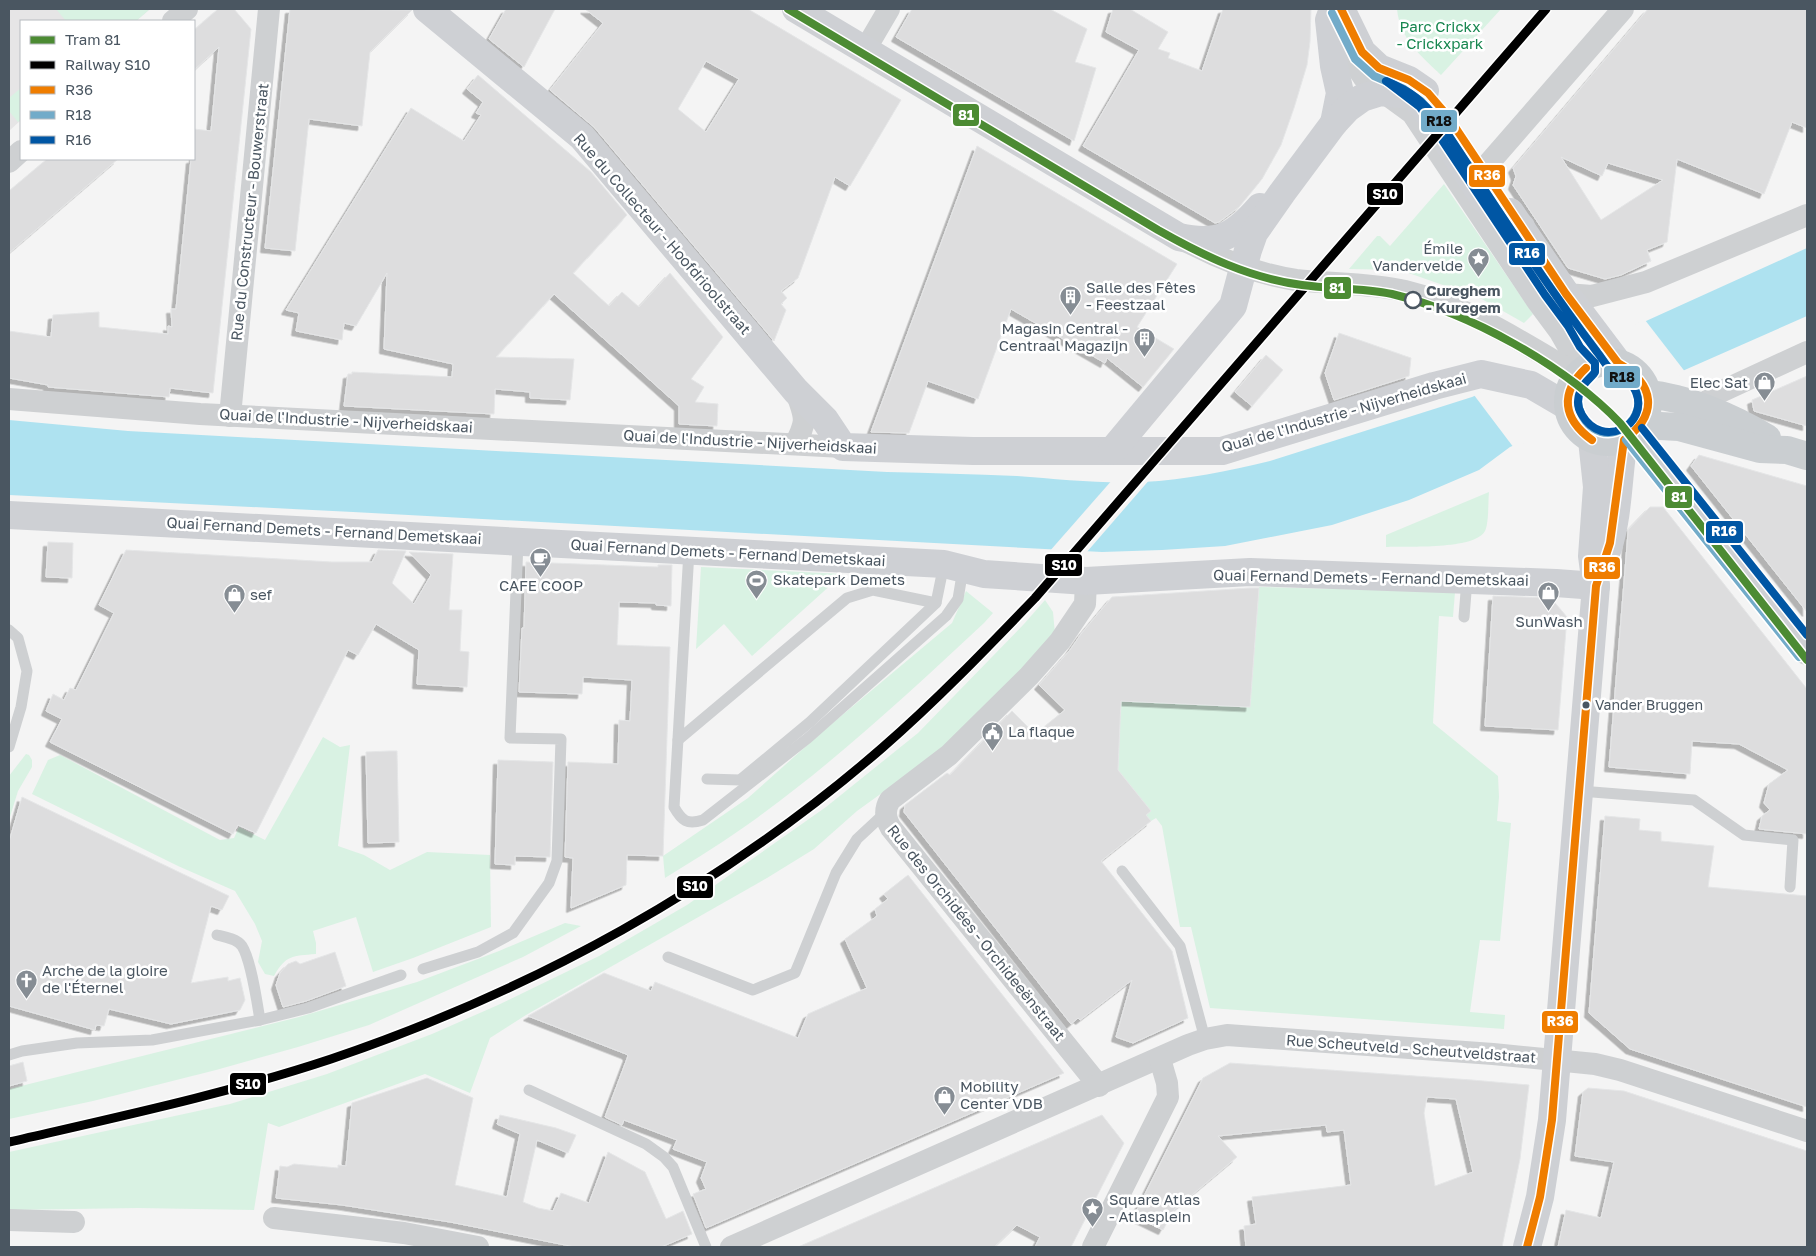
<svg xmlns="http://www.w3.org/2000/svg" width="1816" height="1256" font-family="'Golos Text',sans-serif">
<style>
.education{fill:#e6e5e6}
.green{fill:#d9f2e3}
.water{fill:#aee2f0}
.pier{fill:#f4f4f4}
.building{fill:#ddddde;stroke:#e5e6e7;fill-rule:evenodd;filter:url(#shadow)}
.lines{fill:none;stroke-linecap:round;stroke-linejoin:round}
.lane{stroke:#ced0d2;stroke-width:11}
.street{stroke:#ced0d2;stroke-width:22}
.secondary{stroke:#ced0d4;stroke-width:28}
.primary{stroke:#caced1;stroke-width:28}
.bus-1-casing{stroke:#fff;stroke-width:11}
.bus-2-casing{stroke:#fff;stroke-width:11}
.bus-3-casing{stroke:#fff;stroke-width:11}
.bus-1{stroke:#ef7d00;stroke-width:8}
.bus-2{stroke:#72abc9;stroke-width:8}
.bus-3{stroke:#0056a4;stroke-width:8}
.rail-1-casing{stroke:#fff;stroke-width:12}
.rail-1{stroke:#000;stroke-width:9}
.tram-1-casing{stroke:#fff;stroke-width:11}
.tram-1{stroke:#4c8b33;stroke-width:8}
.stop-dot{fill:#fff;stroke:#4a5661;stroke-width:2.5}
.bus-dot{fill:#4a5661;stroke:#fff;stroke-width:2}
.labels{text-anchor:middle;stroke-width:5;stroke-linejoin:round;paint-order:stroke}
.bus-label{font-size:14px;fill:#4a5661;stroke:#fff;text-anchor:start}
.park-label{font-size:15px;fill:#17864f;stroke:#fff}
.street-label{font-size:15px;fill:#4a5661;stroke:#fff}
.poi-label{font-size:15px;fill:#4a5661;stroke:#fff;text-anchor:start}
.stop-label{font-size:15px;font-weight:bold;fill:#4a5661;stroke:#fff;text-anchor:start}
.line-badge{stroke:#fff;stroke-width:2}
.badge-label{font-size:14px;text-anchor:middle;font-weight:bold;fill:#fff}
.pale-badge-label{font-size:14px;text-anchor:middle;font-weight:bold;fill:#111}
</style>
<defs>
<filter id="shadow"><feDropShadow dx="-4.5" dy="4.5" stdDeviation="0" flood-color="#0004"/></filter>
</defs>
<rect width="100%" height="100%" fill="#f4f4f4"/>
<polygon class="education" points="9,9 150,9 136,21 21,21 21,120 9,131"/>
<g class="green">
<polygon points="56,9 150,9 136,21 66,21"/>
<path d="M1397 9H1501L1441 75C1420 55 1400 39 1397 9Z"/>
<polygon points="21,88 21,120 18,122 9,111 9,98"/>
<polygon points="1444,184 1533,314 1524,323 1480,298 1400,270 1349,269 1377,236 1380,236 1390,246"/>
<path d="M1489 492C1488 501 1489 523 1485 531 1475 550 1407 546 1386 547V535Z"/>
<polygon points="701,567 843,574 752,656 724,624 696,649"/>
<polygon points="1259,587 1455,592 1453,617 1439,616 1433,723 1498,776 1499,797 1497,821 1511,823 1500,941 1480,940 1470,1012 1505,1015 1504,1029 1210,1008 1191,927 1180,927 1162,826 1156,818 1151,821 1146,815 1150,811 1118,770 1121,701 1249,707"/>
<path d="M966 591 993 613 984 623C911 691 838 759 757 818 728 839 696 859 665 878L663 856 748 798 822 732 952 623Z"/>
<polygon points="1045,600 1053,612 1055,634 954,741 857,811 814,849 767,878 526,1015 490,1038 470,1093 425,1074 279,1127 268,1123 254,1210 138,1208 9,1210 9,1152 230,1104 327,1074 432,1034 498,1005 599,956 687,905 826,807 918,733 1024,624"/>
<path d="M323 737 340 747 350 745 338 846 364 855 390 870 427 852 490 855 491 927 413 958 373 972 356 917 313 931 316 943V954C292 956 286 955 274 976L265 974 258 962 262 941 255 924 235 891 178 866 32 794 48 760 60 755 220 840 234 838 239 827 265 840Z"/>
<polygon points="26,754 29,755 32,760 32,767 18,791 9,820 9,776"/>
<polygon points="565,923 581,926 523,957 369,1025 298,1047 216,1070 93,1101 9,1119 9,1089 299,1017 417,982 499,951"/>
</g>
<path class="water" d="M1807 248V316L1510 447 1479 470 1409 500 1332 525 1225 546 1162 550 1102 552 353 512 9 495V420L128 431 887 472C930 473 974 474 1017 476 1058 479 1101 484 1143 482 1186 480 1228 471 1270 461L1472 397 1646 321Z"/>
<g class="pier">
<polygon points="1645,320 1686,373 1514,448 1474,395"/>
<polygon points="1151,478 1086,553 1049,552 1113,479"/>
</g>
<g class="building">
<polygon points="218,9 234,9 251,29 213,393 170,388 169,397 48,387 48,385 9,378 9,331 51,337 53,315 99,312 99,327 168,334 168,326 172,327 171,309 176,309 191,159 194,159 194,129 211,131 219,47 194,70 194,30"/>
<polygon points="290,9 412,10 370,52 362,126 309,119 295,251 265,248"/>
<polygon points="506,9 555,9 524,67 489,39"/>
<path d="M585 9H748L901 100 850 186 835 177 798 278 781 291 787 298 781 304 786 310 774 341 594 127 550 90 603 23ZM706 61 739 79 706 132 678 109Z"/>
<polygon points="912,9 1050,9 1087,29 1075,62 1096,68 1074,141 896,37"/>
<polygon points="1113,9 1130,9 1168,32 1158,49 1170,53 1168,58 1202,71 1223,9 1311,9 1310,42 1307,65 1294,108 1281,145 1262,179 1239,207 1219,222 1215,223 1083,146 1139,50 1106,32"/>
<path d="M1648 9H1807V128L1792 122 1764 194 1677 159 1667 242 1647 250 1651 261 1621 275 1605 279 1568 268 1513 185 1516 176 1513 168ZM1561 157 1602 176 1608 163 1663 180 1601 220Z"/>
<polygon points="478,75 591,172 627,215 573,273 609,306 622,292 639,307 670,273 723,337 691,379 704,387 695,402 718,404 717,426 679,424 679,406 554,294 496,357 574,359 570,400 530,398 530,392 495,389 494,414 344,406 348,374 352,374 352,372 452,377 453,364 384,349 387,273 356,326 344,323 342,340 296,331 299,313 286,310 411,108 464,141 481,115 476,113 483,102 467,89"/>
<polygon points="977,146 1177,264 1137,327 1174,349 1143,387 1107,358 1105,363 1011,309 978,399 928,381 909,433 871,432"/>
<polygon points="47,159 118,159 9,253 9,191"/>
<polygon points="1339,333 1411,358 1409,376 1334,400 1325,373"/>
<polygon points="1266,355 1283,370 1252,406 1235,392"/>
<polygon points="1807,376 1807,426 1754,411 1752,400"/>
<polygon points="1699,455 1807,486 1807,612 1691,466"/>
<polygon points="1650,507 1663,507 1807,689 1807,834 1759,829 1762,816 1770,810 1764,803 1769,784 1788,770 1739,744 1692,741 1690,774 1609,767 1628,533 1628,530"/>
<polygon points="48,542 73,543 72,578 46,577"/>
<polygon points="126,550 332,562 372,562 378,550 406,551 392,583 414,604 431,575 409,552 453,554 449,610 462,610 460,651 469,652 467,687 417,684 419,650 376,624 358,655 348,650 256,833 238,825 233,834 50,742 62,719 46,711 53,694 64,700 70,688 76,690 114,613 99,605"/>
<polygon points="526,562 658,567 658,565 672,565 671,606 656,605 656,603 619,602 617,645 670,647 663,856 627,855 626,885 571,908 573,858 565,857 568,762 618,764 619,720 630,721 632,680 583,677 582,694 519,692 522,628 524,628"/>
<polygon points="1250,588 1259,588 1250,707 1121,701 1118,770 1151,811 1146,815 1151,821 1101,861 1172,951 1188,1018 1133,1043 1116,1037 1132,980 1080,1020 1078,1018 1071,1024 904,812 905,805 947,773 950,775 1012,711 1035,734 1065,710 1039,685 1070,650 1081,634 1112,597"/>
<polygon points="1493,596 1551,598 1567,617 1558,730 1485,726"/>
<polygon points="389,751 397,751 399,842 368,843 366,752"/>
<polygon points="498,760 553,762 550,857 515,856 515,865 495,864"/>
<polygon points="22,797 229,896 222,910 211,906 191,983 228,977 228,981 240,978 245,1000 240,1010 171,1024 109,1009 104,1026 96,1025 95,1030 9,1006 9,842"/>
<polygon points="1605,816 1640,819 1639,830 1661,832 1661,841 1714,846 1708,887 1807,896 1807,1107 1630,1049 1589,1013"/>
<polygon points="908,875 1064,1073 706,1228 693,1194 706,1189 701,1178 707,1162 673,1149 677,1140 624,1120 622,1125 605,1117 628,1056 626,1054 528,1016 604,973 651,991 655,982 798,1038 808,1014 867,988 845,939 877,916 875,909 888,899 884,894"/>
<polygon points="335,952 346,986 306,1001 283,1007 276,985 280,973 288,964 296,961 300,964"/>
<polygon points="23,1062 27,1081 9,1086 9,1066"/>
<path d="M1230 1063 1472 1080 1529 1085 1520 1159 1502 1247H1246L1244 1226 1256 1224 1252 1197 1351 1185 1344 1130 1327 1132 1326 1125 1218 1136 1237 1157 1174 1210 1163 1230 1134 1216 1203 1078ZM1427 1097 1456 1099 1473 1172 1435 1186 1424 1113Z"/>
<polygon points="427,1078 473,1098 455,1185 507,1197 520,1134 497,1124 500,1115 556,1128 576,1135 568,1153 537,1140 523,1202 538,1208 553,1211 561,1193 589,1203 608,1152 645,1172 666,1219 683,1211 692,1234 661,1247 575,1247 450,1222 342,1205 276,1198 280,1166 287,1167 294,1164 338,1168 338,1165 346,1166 352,1103"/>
<polygon points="1588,1088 1624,1091 1807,1151 1807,1247 1558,1247 1566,1210 1601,1218 1614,1162 1575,1156 1583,1092"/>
<polygon points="1102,1115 1124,1143 1071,1247 1035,1247 1040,1237 1017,1225 994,1247 798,1247"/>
</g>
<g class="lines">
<g class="lane">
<path d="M689 551 674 807C682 821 687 825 703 820L808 738 946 616 958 599 963 569"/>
<polyline points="1464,617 1467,580"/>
<polyline points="9,630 18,638 27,671 21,707 9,747"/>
<polyline points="678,740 847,598 873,590 936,603"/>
<polyline points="707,779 740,780 810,722 936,603 944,564"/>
<polyline points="1580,791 1694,800 1744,835 1793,840 1790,887"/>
<polyline points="1122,871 1180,946 1205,1039"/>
<path d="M217 935C226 937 237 939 242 946 251 960 257 1002 260 1020"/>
<polyline points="668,957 753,990 795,973 836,873 857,839 886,812"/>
<polyline points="423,969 478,952 513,933 549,883 557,861 561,739 510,738 518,542"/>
<polyline points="9,1055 22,1051 77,1043 152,1040 260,1020 308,1008 401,975"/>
<polyline points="529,1090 646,1144 664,1157 673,1167 706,1247"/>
</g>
<g class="street">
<polyline points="173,21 187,9"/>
<polyline points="1342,37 1351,58 1364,78 1412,113 1537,301 1560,332 1572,353 1586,368"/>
<polyline points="865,50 889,9"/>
<polyline points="9,162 21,151"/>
<polyline points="1466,172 1482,169 1489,163 1623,9"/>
<path d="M1182 239C1217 258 1256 274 1296 280 1332 284 1369 283 1405 291 1468 306 1523 343 1578 375"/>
<polyline points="1566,294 1592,296 1646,282 1807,215"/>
<polyline points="9,399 200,414 843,447"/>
<polyline points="1701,406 1716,394 1807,352"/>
<polyline points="230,416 269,9"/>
<path d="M795 444C809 418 804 417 796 391"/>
<path d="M1086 581 1085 604 1060 641 1029 676 949 755 890 800C884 810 885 818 891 828L1099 1086"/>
<polyline points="274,1218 404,1233 478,1247"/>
<polyline points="9,1220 74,1222"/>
<polyline points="731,1247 1188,1045 1205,1039 1227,1035 1493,1054 1595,1064 1620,1070 1807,1131"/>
<polyline points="1093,1247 1168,1097 1167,1083 1160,1059"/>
</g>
<g class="secondary">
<polyline points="427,9 582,137 796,391 825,420 843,447 973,451 1222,451 1434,386 1481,374 1531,385 1567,406"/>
<path d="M796 9 1179 237C1218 246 1235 236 1260 207"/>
<polyline points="1333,9 1329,20 1334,66 1340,93 1334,123"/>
<polyline points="1341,9 1362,52 1379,68 1409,80 1425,91"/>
<polyline points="1510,212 1566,294 1618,363"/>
<polyline points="1634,434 1807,651"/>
<polyline points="1112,451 1233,306 1248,250 1254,233 1282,193 1334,123 1348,108 1362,98 1381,92 1409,95 1417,99 1432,118 1484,199 1521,227"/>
<polyline points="9,515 944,564 984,574 1086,581 1250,572 1556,583 1596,586"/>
<path d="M1608 548C1619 513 1618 475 1624 440"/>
<polyline points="1527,1247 1540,1197 1552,1120 1596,586 1592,556 1597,487 1592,440"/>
</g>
<g class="primary">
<circle cx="1608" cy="402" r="40"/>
<path d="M1647 394C1686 397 1733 418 1767 438"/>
<polyline points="1641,425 1679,427 1760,449 1787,450 1807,456"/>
</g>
<defs>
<g id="bus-1">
<path d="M1341 9 1362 52 1379 68 1409 80 1428 93 1447 115 1566 294 1618 363C1655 384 1659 414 1624 440L1610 543 1596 586 1552 1120 1540 1197 1527 1247"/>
<path d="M1586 368C1559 393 1563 419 1592 440"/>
</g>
<g id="bus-2">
<path d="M1332 13 1355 59 1374 76 1404 89 1421 101 1439 121C1491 199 1541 278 1598 353 1602 358 1606 366 1612 371 1620 377 1630 379 1635 389 1645 409 1630 432 1608 433 1587 433 1572 407 1581 389 1583 384 1589 379 1593 375"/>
<polyline points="1626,440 1799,657"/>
</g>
<g id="bus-3">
<path d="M1386 81C1412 92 1421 100 1439 121 1491 199 1541 278 1597 352 1602 358 1606 366 1611 370 1620 378 1631 379 1636 392 1649 425 1603 450 1582 415 1577 407 1577 398 1581 390 1583 383 1591 378 1595 372V363L1580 347 1568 326 1545 295 1420 107Z"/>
<polyline points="1642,428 1807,635"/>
</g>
</defs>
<use href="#bus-1" class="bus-1-casing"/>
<use href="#bus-2" class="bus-2-casing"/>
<use href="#bus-3" class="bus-3-casing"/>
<use href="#bus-1" class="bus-1"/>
<use href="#bus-2" class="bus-2"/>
<use href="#bus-3" class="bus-3"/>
<defs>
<path id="rail-1" d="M9 1142C117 1117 226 1094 331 1059 532 991 722 887 882 748 936 701 986 649 1035 598L1546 9"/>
</defs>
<use href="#rail-1" class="rail-1-casing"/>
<use href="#rail-1" class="rail-1"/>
<defs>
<path id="tram-1" d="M788 9 1158 230C1204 256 1249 278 1302 285 1332 289 1362 288 1392 294 1470 313 1564 365 1620 423L1807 660"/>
</defs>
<use href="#tram-1" class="tram-1-casing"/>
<use href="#tram-1" class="tram-1"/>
</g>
<defs>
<symbol id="sight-pin" viewBox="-11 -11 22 30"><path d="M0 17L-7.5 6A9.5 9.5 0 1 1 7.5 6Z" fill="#868d94" stroke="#fff"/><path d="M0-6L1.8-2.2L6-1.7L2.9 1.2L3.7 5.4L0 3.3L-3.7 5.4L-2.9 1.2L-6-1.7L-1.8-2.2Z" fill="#fff"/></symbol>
<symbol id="building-pin" viewBox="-11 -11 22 30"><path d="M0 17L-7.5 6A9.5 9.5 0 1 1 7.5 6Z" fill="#868d94" stroke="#fff"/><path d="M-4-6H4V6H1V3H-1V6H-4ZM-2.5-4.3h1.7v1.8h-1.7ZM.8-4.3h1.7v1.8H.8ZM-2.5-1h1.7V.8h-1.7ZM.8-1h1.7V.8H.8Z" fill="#fff"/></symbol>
<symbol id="shop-pin" viewBox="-11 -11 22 30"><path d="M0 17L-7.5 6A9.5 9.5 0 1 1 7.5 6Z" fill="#868d94" stroke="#fff"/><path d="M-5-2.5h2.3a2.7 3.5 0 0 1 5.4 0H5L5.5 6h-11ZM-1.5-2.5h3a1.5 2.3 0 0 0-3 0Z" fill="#fff"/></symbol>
<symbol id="cafe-pin" viewBox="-11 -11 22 30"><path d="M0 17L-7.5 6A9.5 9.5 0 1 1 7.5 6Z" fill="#868d94" stroke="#fff"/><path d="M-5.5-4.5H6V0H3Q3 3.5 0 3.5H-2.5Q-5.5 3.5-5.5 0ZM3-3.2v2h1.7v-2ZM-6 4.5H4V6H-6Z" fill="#fff"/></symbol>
<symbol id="stadium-pin" viewBox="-11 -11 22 30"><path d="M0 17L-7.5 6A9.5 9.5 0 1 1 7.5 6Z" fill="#868d94" stroke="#fff"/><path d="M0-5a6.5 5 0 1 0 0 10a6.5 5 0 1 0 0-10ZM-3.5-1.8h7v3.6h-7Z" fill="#fff"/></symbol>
<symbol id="civic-pin" viewBox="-11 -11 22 30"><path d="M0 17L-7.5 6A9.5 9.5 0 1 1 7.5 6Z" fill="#868d94" stroke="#fff"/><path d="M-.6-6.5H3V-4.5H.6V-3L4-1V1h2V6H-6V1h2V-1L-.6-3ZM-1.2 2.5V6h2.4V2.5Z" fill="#fff"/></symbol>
<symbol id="church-pin" viewBox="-11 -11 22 30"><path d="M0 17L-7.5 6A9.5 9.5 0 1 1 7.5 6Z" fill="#868d94" stroke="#fff"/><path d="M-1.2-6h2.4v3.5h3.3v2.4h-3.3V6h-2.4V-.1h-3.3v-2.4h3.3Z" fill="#fff"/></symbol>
</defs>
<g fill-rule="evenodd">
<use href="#sight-pin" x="1466" y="246" width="25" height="34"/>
<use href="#building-pin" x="1058" y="284" width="25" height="34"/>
<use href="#building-pin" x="1132" y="326" width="25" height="34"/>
<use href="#shop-pin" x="1752" y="370" width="25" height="34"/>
<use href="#cafe-pin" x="528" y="546" width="25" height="34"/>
<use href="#stadium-pin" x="744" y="568" width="25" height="34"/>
<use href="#shop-pin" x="1536" y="580" width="25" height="34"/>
<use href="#shop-pin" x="222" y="582" width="25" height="34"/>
<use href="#civic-pin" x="980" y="720" width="25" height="34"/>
<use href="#church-pin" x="14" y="968" width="25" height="34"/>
<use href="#shop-pin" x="932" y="1084" width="25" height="34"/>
<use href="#sight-pin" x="1080" y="1196" width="25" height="34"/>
</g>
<circle class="stop-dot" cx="1413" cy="300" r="8"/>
<circle class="bus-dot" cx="1586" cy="705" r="4.5"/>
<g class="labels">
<g class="bus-label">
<text x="1595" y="710">Vander Bruggen</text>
</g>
<g class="park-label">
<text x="1440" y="32">Parc Crickx<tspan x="1440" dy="17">- Crickxpark</tspan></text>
</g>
<g class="street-label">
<text transform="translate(250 212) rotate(-84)" y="5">Rue du Constructeur - Bouwerstraat</text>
<text transform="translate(662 234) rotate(49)" y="5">Rue du Collecteur - Hoofdrioolstraat</text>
<text transform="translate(1344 413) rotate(-16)" y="5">Quai de l'Industrie - Nijverheidskaai</text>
<text transform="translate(346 421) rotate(3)" y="5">Quai de l'Industrie - Nijverheidskaai</text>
<text transform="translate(750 442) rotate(3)" y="5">Quai de l'Industrie - Nijverheidskaai</text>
<text transform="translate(324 531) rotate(3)" y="5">Quai Fernand Demets - Fernand Demetskaai</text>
<text transform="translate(728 553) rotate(3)" y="5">Quai Fernand Demets - Fernand Demetskaai</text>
<text transform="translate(1371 578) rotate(1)" y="5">Quai Fernand Demets - Fernand Demetskaai</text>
<text transform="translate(976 933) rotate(51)" y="5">Rue des Orchidées - Orchideeënstraat</text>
<text transform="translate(1411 1049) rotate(4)" y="5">Rue Scheutveld - Scheutveldstraat</text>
</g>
<g class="poi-label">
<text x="1463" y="254" text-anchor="end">Émile<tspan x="1463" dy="17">Vandervelde</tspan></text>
<text x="1086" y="293">Salle des Fêtes<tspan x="1086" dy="17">- Feestzaal</tspan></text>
<text x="1128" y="334" text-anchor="end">Magasin Central -<tspan x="1128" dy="17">Centraal Magazijn</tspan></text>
<text x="1748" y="388" text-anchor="end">Elec Sat</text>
<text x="773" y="585">Skatepark Demets</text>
<text x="541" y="591" text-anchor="middle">CAFE COOP</text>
<text x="250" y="600">sef</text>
<text x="1549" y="627" text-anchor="middle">SunWash</text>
<text x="1008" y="737">La flaque</text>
<text x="42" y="976">Arche de la gloire<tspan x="42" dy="17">de l'Éternel</tspan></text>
<text x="960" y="1092">Mobility<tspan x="960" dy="17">Center VDB</tspan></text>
<text x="1109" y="1205">Square Atlas<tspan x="1109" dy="17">- Atlasplein</tspan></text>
</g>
<g class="stop-label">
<text x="1426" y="296">Cureghem<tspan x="1426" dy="17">- Kuregem</tspan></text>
</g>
</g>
<g class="line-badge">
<rect x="952" y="103" width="28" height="24" rx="5" fill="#4c8b33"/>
<rect x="1420" y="109" width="38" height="24" rx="5" fill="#72abc9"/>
<rect x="1468" y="164" width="38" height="24" rx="5" fill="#ef7d00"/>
<rect x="1366" y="182" width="38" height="24" rx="5" fill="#000"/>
<rect x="1508" y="242" width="38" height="24" rx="5" fill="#0056a4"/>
<rect x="1323" y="276" width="29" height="24" rx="5" fill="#4c8b33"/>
<rect x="1603" y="365" width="38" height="24" rx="5" fill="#72abc9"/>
<rect x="1664" y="485" width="29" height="24" rx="5" fill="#4c8b33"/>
<rect x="1705" y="520" width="39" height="24" rx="5" fill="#0056a4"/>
<rect x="1044" y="553" width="39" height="24" rx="5" fill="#000"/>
<rect x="1583" y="556" width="38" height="24" rx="5" fill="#ef7d00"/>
<rect x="676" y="875" width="38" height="24" rx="5" fill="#000"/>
<rect x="1541" y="1010" width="38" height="24" rx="5" fill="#ef7d00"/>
<rect x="229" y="1072" width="38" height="24" rx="5" fill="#000"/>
</g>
<g class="badge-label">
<text x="966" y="120">81</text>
<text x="1487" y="180">R36</text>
<text x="1385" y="199">S10</text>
<text x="1527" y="258">R16</text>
<text x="1337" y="293">81</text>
<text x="1679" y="502">81</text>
<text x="1724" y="536">R16</text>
<text x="1064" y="570">S10</text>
<text x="1602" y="572">R36</text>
<text x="695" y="891">S10</text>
<text x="1560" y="1026">R36</text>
<text x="248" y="1089">S10</text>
</g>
<g class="pale-badge-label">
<text x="1439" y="126">R18</text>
<text x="1622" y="382">R18</text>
</g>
<rect width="1816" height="1256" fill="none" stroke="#4a5661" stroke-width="20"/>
<rect x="20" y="20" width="175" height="140" fill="#ffffff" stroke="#b7bbc0"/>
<rect x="30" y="36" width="25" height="8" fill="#4c8b33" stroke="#b7bbc0"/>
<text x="65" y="45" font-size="15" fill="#4a5661">Tram 81</text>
<rect x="30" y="61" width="25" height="8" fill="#000000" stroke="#b7bbc0"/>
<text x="65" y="70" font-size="15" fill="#4a5661">Railway S10</text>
<rect x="30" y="86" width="25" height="8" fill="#ef7d00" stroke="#b7bbc0"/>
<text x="65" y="95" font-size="15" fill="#4a5661">R36</text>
<rect x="30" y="111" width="25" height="8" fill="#72abc9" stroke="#b7bbc0"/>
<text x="65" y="120" font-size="15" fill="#4a5661">R18</text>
<rect x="30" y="136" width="25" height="8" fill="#0056a4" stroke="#b7bbc0"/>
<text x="65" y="145" font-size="15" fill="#4a5661">R16</text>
</svg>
